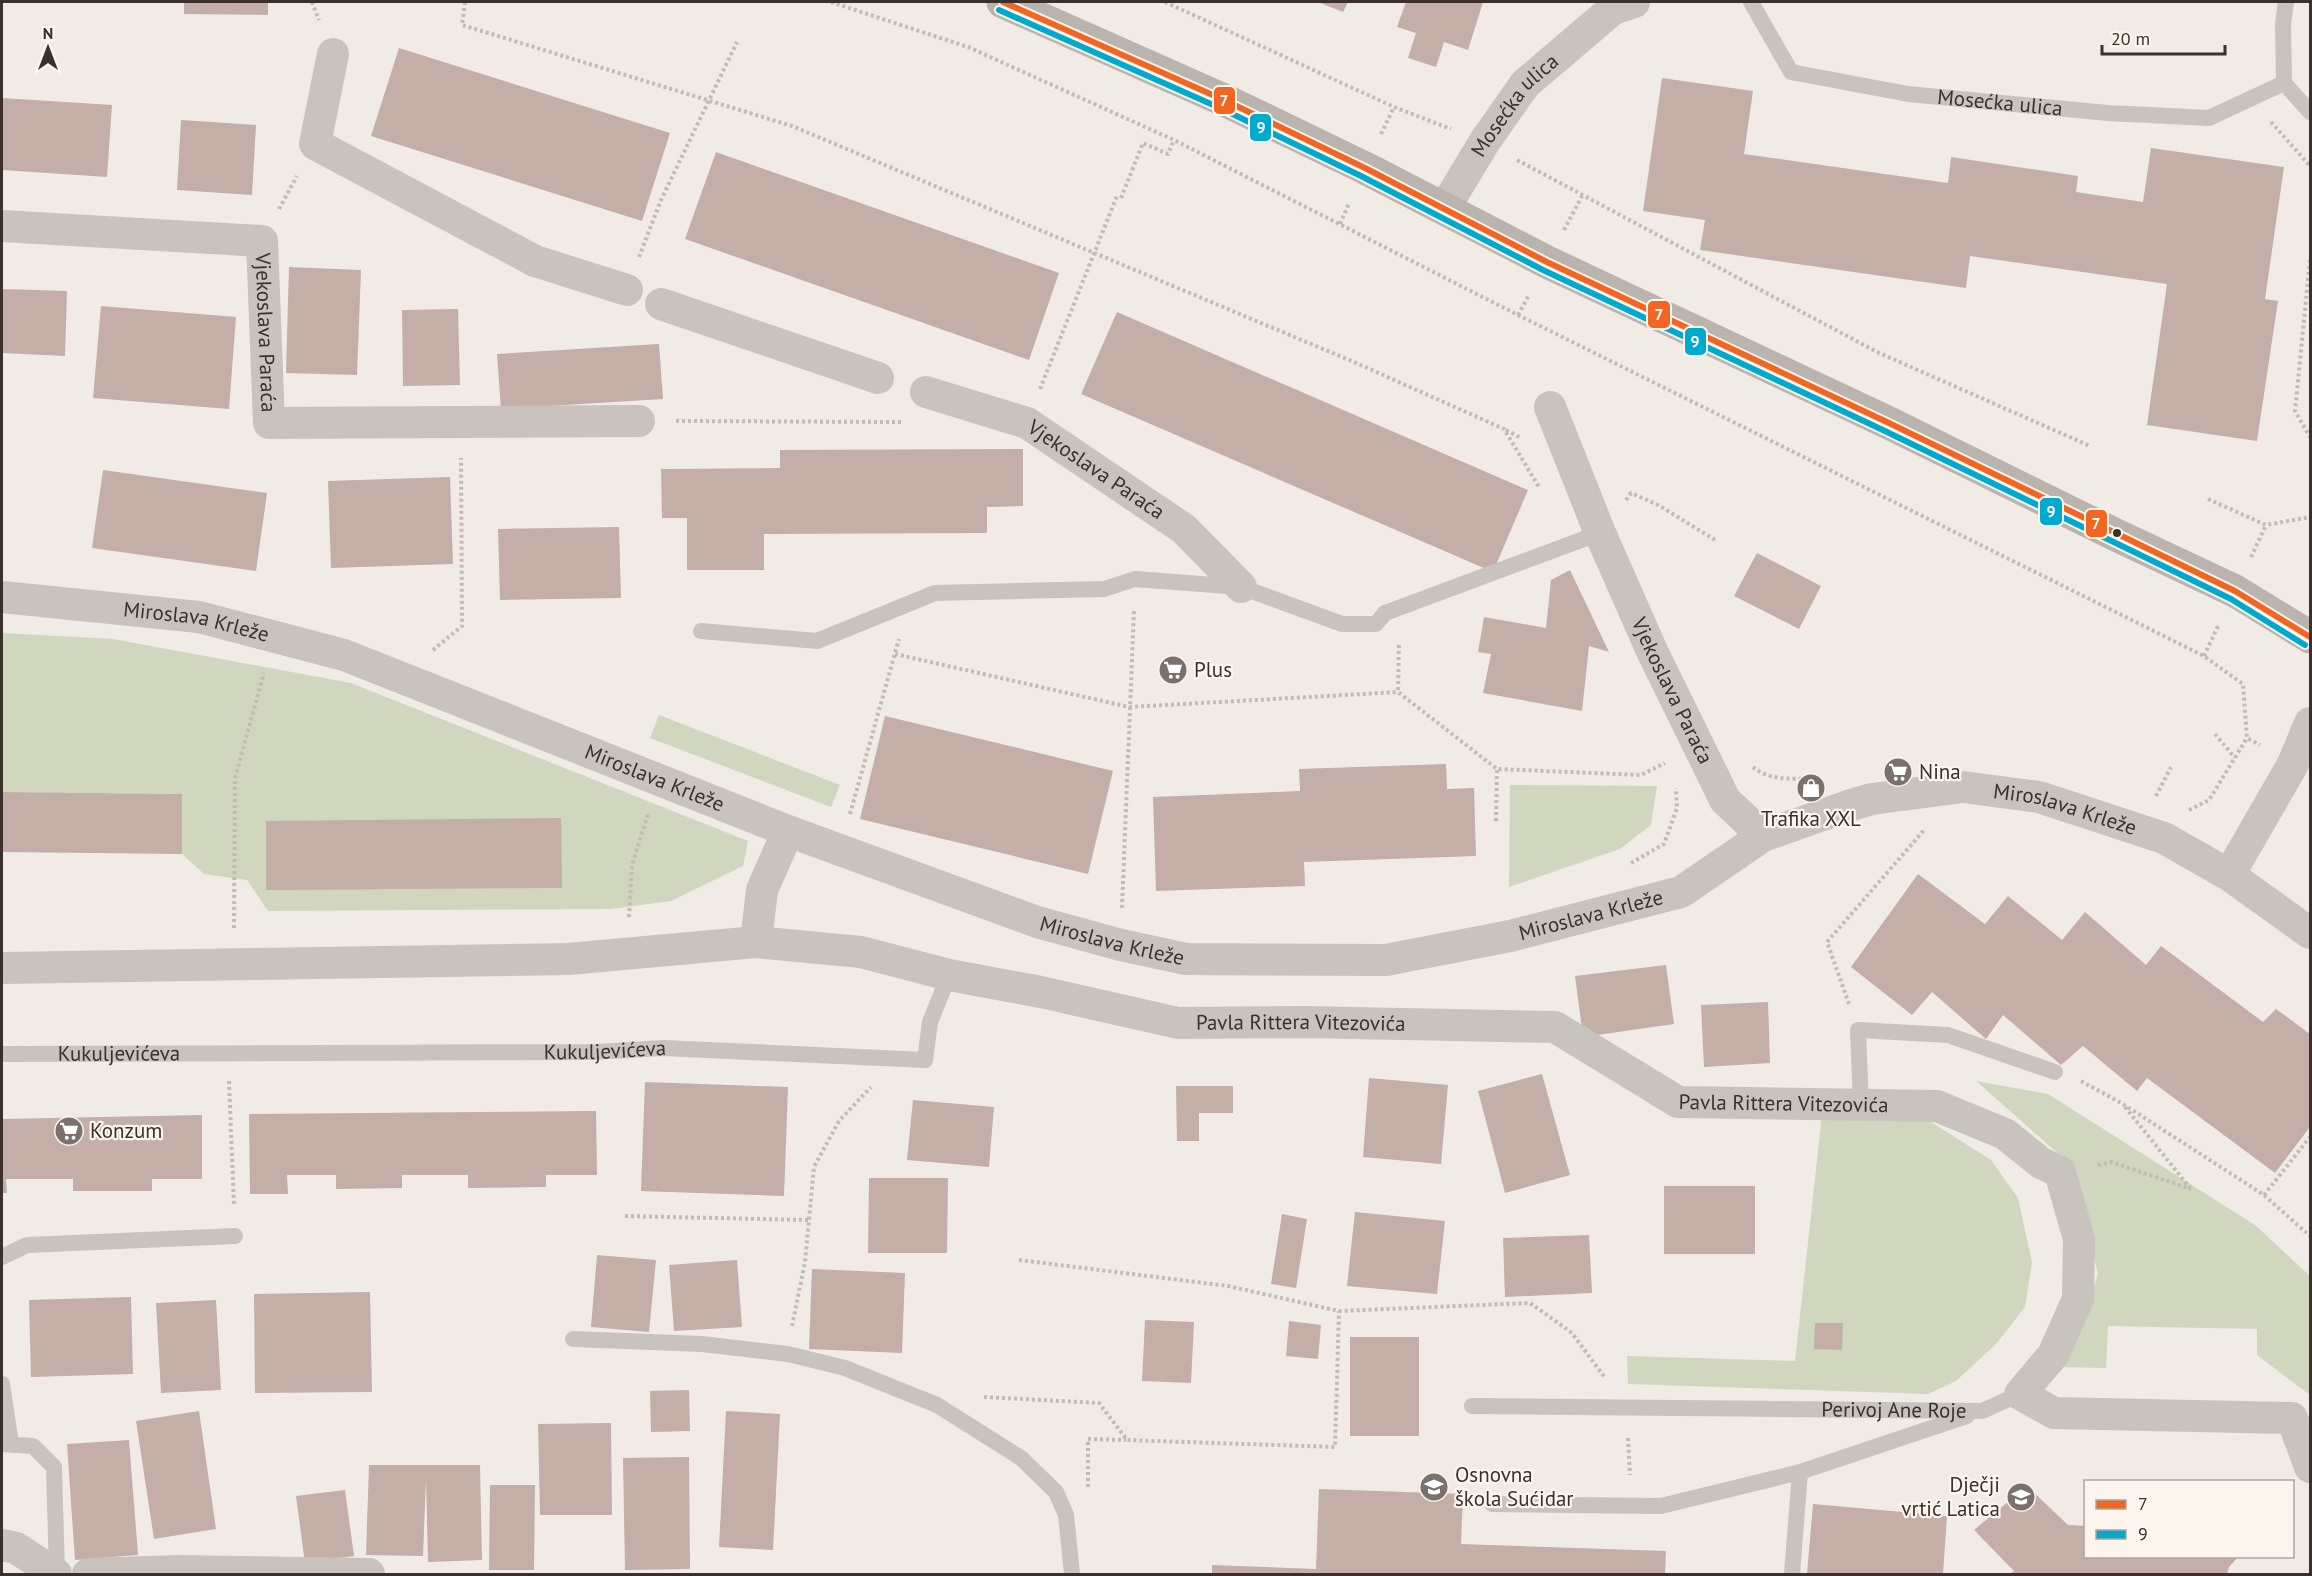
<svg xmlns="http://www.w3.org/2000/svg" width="2312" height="1576" font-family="'PT Sans',sans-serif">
<rect width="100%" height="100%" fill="#f0ebe5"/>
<path fill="#d1d6bf" d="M2,633L113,639L351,683L748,841L743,866L671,901L611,909L268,911L247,880L204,874L182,854V794L2,792Z
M659,715L840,785L831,807L650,738Z
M1510,785L1657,786L1651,825L1620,849L1509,887Z
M1976,1081L2048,1094L2255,1225L2310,1276V1395L2257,1355V1329L2108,1326L2106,1368L2062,1367L2078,1333L2098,1274L2079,1195L2063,1158Z
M1822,1115L1923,1117L1991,1160L2018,1198L2032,1262L2025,1307L1996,1344L1956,1381L1928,1394L1628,1384L1627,1356L1795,1361Z"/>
<path fill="#c3afa7" d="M184,2H268V15L184,14Z
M1318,2H1348L1343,12Z
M1406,2H1483L1468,50L1444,42L1436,67L1408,58L1416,33L1397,27Z
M399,48L670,133L642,221L371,136Z
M1662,78L1753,91L1744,154L1948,183L1951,157L2078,176L2076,192L2143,202L2151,148L2284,167L2265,299L2278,301L2257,441L2147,425L2167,284L1970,256L1966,288L1700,250L1705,220L1643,211Z
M2,98L112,105L107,177L2,170Z
M181,120L256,125L252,195L177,190Z
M716,152L1059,273L1029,360L685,239Z
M289,267L361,270L357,375L286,373Z
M2,289L67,291L65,356L2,353Z
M101,306L236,317L229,409L93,398Z
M458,309L460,385L403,386L402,310Z
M1117,312L1528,490L1493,572L1081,394Z
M659,344L663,399L501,409L497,354Z
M1023,449V506L987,507V533L764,534V570H687V518H662L661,469L780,468V450Z
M103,470L267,493L256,571L92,548Z
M450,477L453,564L331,568L328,481Z
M619,527L621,598L500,600L498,529Z
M1757,553L1821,586L1799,629L1734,596Z
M1570,570L1609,652L1589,646L1582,711L1483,693L1491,654L1478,652L1484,617L1546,628L1551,580Z
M885,716L1113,771L1088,874L860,819Z
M1446,764L1447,789L1474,788L1476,856L1304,862L1305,886L1156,891L1153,797L1300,791L1299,769Z
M2,792L182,794V854L2,852Z
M561,818L562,888L266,890V821Z
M1918,874L1985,924L2008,896L2062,940L2085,912L2146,965L2161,946L2263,1022L2276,1009L2310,1034V1127L2275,1173L2147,1078L2137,1091L2083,1046L2061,1065L2003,1015L1986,1039L1932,992L1912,1015L1851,967Z
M1666,965L1674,1024L1583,1037L1575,976Z
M1768,1002L1770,1063L1704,1067L1701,1005Z
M1542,1074L1570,1175L1505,1193L1478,1091Z
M1369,1078L1448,1085L1441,1164L1363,1157Z
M645,1082L788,1087L784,1196L641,1191Z
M1176,1086H1233V1113H1199V1141H1177Z
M913,1100L994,1107L989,1167L907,1160Z
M596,1111L597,1175H546V1187L468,1188V1175H402V1188L336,1189V1175H287L288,1194H250L249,1114Z
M202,1115V1179H152V1191H73V1179H6L7,1193H2V1119Z
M869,1178H948L947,1253H868Z
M1664,1186H1755V1254H1664Z
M1355,1212L1445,1221L1437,1294L1347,1286Z
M1282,1214L1307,1219L1296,1288L1271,1284Z
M1589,1235L1592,1293L1505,1297L1503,1238Z
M597,1255L656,1260L649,1332L591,1327Z
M737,1260L742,1327L674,1331L669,1265Z
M812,1269L905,1273L902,1353L809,1349Z
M370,1292L372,1392L255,1393L254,1294Z
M131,1297L133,1374L31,1377L29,1300Z
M216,1300L221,1390L161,1393L156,1303Z
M1145,1320L1194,1322L1191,1383L1142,1381Z
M1289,1321L1321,1325L1318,1359L1286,1356Z
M1815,1323H1843L1842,1350L1814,1349Z
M1350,1337H1419V1436H1350Z
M689,1390L690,1431L651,1432L650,1391Z
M199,1411L216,1529L154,1539L136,1421Z
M726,1411L780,1414L773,1550L719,1547Z
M611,1423L612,1515H540L538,1424Z
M129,1440L138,1555L75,1560L67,1444Z
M689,1457L690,1569L625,1570L623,1458Z
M369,1465H480L482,1560L428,1562L426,1478L423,1556L366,1555Z
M490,1485H535L534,1570H489Z
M2027,1486L2068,1525L2086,1526V1556H2239L2229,1567L2227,1574H2010L2014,1571L1974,1530Z
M1319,1489L1463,1494L1461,1544L1666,1551L1665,1574H1212V1565L1316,1569Z
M345,1490L354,1556L305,1563L296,1496Z
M1813,1504L1947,1516L1943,1574H1807Z"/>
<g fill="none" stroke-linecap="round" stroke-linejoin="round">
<path stroke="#c2bbb6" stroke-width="4" stroke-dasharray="3 3" stroke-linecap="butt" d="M312,2L319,20
M465,2L462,25L792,126L1354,362L1504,429L1539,487
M831,2L968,47L1174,140L1518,315L2204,656L2243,684L2247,738L2260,745
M1165,2L1394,107L1451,129
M2271,122L2310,166
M1381,134L1394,107
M1517,160L1877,352L2090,446
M1121,198L1143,143L1168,154L1174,140
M279,209L297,176
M1340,224L1349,203
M1564,230L1582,196
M639,257L661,200L737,42
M2310,260L2295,411L2310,437
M1518,315L1529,295
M1040,389L1117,196
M676,421L902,422
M1506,430L1521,438
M2208,499L2266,525L2310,517
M1626,500L1631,493L1658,505L1717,541
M2251,557L2266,525
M1399,645L1398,692L1497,769L1641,775L1665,763
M433,650L462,626L461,458
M895,654L1129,707L1398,692
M2204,656L2218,626
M2215,734L2235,758
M1753,767C1767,779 1790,780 1808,778
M2156,796L2171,767
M2189,810L2209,800L2247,738
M850,814L899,639
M1496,821L1497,769
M1631,863L1664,844L1677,808L1676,788
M1122,908L1134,610
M629,917L632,865L648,814
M234,928L235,778L264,673
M1849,1004L1827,942L1925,829
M229,1081L234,1206
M2081,1081L2123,1104L2264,1195L2310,1236
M2125,1107L2190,1188
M2098,1165L2111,1162L2191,1189
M2264,1195L2310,1137
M625,1216L809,1220
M1019,1260L1228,1286L1339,1311L1530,1303L1572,1333L1605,1378
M792,1326L805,1262L814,1167L839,1121L871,1087
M984,1397L1099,1403L1127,1440L1335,1447L1339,1311
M1628,1438L1630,1475
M1088,1487V1439L1126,1440"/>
<g stroke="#c9c3be" stroke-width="16">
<path id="s1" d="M1751,2L1791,72L1908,94L2108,113L2209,118L2284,83"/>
<path d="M2286,2L2283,24L2284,83L2310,112"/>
<path d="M701,631L817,641L935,593L1104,589L1135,579L1241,587L1342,624H1376L1385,613L1600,533"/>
<path id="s2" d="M2,1054L595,1052L663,1048L925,1060L930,1022L949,975"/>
<path d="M1861,1106L1858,1030L1948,1035L2055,1072"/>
<path d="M2,1257L27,1245L235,1236"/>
<path d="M573,1339L702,1344L788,1354L845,1368L937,1405L1021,1458L1056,1492L1066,1515L1072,1574"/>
<path d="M2,1384L11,1444"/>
<path id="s3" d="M1472,1406L1982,1411L2020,1394"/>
<path d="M2,1444L33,1446L54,1467L57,1574"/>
<path d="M1492,1504L1661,1506L1800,1472L1967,1416"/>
<path d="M1792,1574L1800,1472"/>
</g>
<g stroke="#c9c3be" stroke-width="32">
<path d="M333,54L315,144L535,261L627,290"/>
<path id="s4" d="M1444,209L1485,141L1525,84L1613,9L1634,2"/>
<path id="s5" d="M2,226L262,241L269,423L639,421"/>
<path d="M661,304L878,378"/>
<path id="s6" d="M926,392L1027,423L1184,529L1241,587"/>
<path id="s7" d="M1550,407L1600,533L1652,651L1706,761L1725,800L1763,836"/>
<path id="s8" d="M2,597L199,617L344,655L788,831L1037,922L1121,945L1186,959L1386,960L1510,936L1681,892L1763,836L1851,805L1872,799L1963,787L2039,797L2164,838L2229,875L2310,933"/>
<path d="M2229,875L2293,764L2310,723"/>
<path d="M756,942L762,890L788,831"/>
<path id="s9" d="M2,968L568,959L756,942L861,952L949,975L1041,992L1178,1023L1304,1022L1555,1027L1678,1102L1937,1106L2005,1134L2041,1163L2060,1172L2079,1239L2078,1299L2053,1355L2020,1394L2054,1413L2292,1418L2310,1467"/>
<path d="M2,1545L16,1548L56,1574"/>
<path d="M88,1574L178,1571L369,1574"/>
</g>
<path stroke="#bab3ae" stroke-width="33" d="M1003,2L1224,100L1365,168L1547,262L1889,423L2116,535L2235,591L2310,637"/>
<g stroke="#fbf5ee" stroke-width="10">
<path id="bus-1" d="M1003,2L1224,100L1365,168L1547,262L1889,423L2235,591L2310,637"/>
</g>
<g stroke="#fbf5ee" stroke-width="10">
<path id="bus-2" d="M999,10L1220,108L1361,176L1543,270L1885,431L2231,599L2305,645"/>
</g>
<use href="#bus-1" stroke="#f26522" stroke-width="6"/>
<use href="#bus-2" stroke="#00a9ce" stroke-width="6"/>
</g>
<defs>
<g id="supermarket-disc" transform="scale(1.5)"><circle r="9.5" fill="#7a716c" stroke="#fbf5ee"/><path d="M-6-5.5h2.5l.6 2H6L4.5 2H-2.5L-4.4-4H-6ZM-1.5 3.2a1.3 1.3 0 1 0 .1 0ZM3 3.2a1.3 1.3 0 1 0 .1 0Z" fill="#fff"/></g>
<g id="shop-disc" transform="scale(1.5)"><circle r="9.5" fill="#7a716c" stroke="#fbf5ee"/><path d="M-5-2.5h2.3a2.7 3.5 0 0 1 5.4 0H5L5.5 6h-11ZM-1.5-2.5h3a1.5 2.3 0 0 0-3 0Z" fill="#fff"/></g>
<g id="school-disc" transform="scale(1.5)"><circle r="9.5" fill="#7a716c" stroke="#fbf5ee"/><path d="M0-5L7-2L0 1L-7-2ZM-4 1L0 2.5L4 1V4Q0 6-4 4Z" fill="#fff"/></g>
</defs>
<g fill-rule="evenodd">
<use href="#supermarket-disc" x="1173" y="670"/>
<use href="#supermarket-disc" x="1898" y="772"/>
<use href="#shop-disc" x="1811" y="788"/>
<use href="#supermarket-disc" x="69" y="1131"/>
<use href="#school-disc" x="1434" y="1487"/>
<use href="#school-disc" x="2021" y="1497"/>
</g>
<circle fill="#3b302b" stroke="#fbf5ee" stroke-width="2" cx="2117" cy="533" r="5"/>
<g text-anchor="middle" stroke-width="4.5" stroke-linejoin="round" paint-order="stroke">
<g font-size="21" fill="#3b302b" stroke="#fbf5ee">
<text dy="7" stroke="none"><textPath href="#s1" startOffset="292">Mosećka ulica</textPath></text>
<text dy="7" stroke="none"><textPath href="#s4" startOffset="126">Mosećka ulica</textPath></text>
<text dy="7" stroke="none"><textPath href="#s5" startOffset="352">Vjekoslava Paraća</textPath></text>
<text dy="7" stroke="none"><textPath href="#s6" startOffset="189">Vjekoslava Paraća</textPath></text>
<text dy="7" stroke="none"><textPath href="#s8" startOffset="196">Miroslava Krleže</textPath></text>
<text dy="7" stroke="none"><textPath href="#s7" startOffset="309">Vjekoslava Paraća</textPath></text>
<text dy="7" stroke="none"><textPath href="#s8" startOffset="682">Miroslava Krleže</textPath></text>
<text dy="7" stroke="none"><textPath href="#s8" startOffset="2158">Miroslava Krleže</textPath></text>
<text dy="7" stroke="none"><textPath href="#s8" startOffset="1654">Miroslava Krleže</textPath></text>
<text dy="7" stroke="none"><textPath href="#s8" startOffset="1168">Miroslava Krleže</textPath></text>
<text dy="7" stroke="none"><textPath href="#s9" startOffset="1308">Pavla Rittera Vitezovića</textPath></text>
<text dy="7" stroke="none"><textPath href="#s2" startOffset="603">Kukuljevićeva</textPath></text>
<text dy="7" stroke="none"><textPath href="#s2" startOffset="117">Kukuljevićeva</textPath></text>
<text dy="7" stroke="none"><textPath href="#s9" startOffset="1812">Pavla Rittera Vitezovića</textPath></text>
<text dy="7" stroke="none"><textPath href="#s3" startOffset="422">Perivoj Ane Roje</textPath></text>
</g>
<g font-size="21" fill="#3b302b" stroke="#fbf5ee" text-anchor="start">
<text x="1194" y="677">Plus</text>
<text x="1919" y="779">Nina</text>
<text x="1811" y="826" text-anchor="middle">Trafika XXL</text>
<text x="90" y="1138">Konzum</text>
<text x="1455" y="1482">Osnovna<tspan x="1455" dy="24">škola Sućidar</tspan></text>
<text x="2000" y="1492" text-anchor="end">Dječji<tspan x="2000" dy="24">vrtić Latica</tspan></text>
</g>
</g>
<g stroke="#fbf5ee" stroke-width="2">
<rect x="1213" y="86" width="23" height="29" rx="6" fill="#f26522"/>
<rect x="1249" y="113" width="23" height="29" rx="6" fill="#00a9ce"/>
<rect x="1647" y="300" width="24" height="29" rx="6" fill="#f26522"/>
<rect x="1684" y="327" width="23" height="29" rx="6" fill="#00a9ce"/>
<rect x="2039" y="497" width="24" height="29" rx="6" fill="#00a9ce"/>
<rect x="2085" y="509" width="23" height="29" rx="6" fill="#f26522"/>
</g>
<g font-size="16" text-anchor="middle" font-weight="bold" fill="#fff">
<text x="1224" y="106">7</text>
<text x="1261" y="133">9</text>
<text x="1659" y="320">7</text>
<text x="1695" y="347">9</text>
<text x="2051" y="517">9</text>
<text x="2096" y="529">7</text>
</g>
<rect width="2312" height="1576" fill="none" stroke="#3b302b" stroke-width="6"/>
<rect x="2084" y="1480" width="210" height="78" fill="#fbf5ee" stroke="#aea6a0" stroke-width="1.5"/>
<rect x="2096" y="1500" width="30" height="9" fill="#f26522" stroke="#aea6a0" stroke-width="1.5"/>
<text x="2138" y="1510" font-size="18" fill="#3b302b">7</text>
<rect x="2096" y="1530" width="30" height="9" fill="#00a9ce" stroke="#aea6a0" stroke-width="1.5"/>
<text x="2138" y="1540" font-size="18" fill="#3b302b">9</text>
<g transform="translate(48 48)" stroke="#fbf5ee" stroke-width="4.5" paint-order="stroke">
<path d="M0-4.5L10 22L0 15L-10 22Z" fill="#3b302b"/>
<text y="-9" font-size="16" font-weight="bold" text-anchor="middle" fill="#3b302b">N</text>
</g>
<path d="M2102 45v9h123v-9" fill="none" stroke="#3b302b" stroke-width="3"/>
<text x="2111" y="45" font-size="18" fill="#3b302b" stroke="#fbf5ee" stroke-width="4.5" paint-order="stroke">20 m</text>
</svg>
